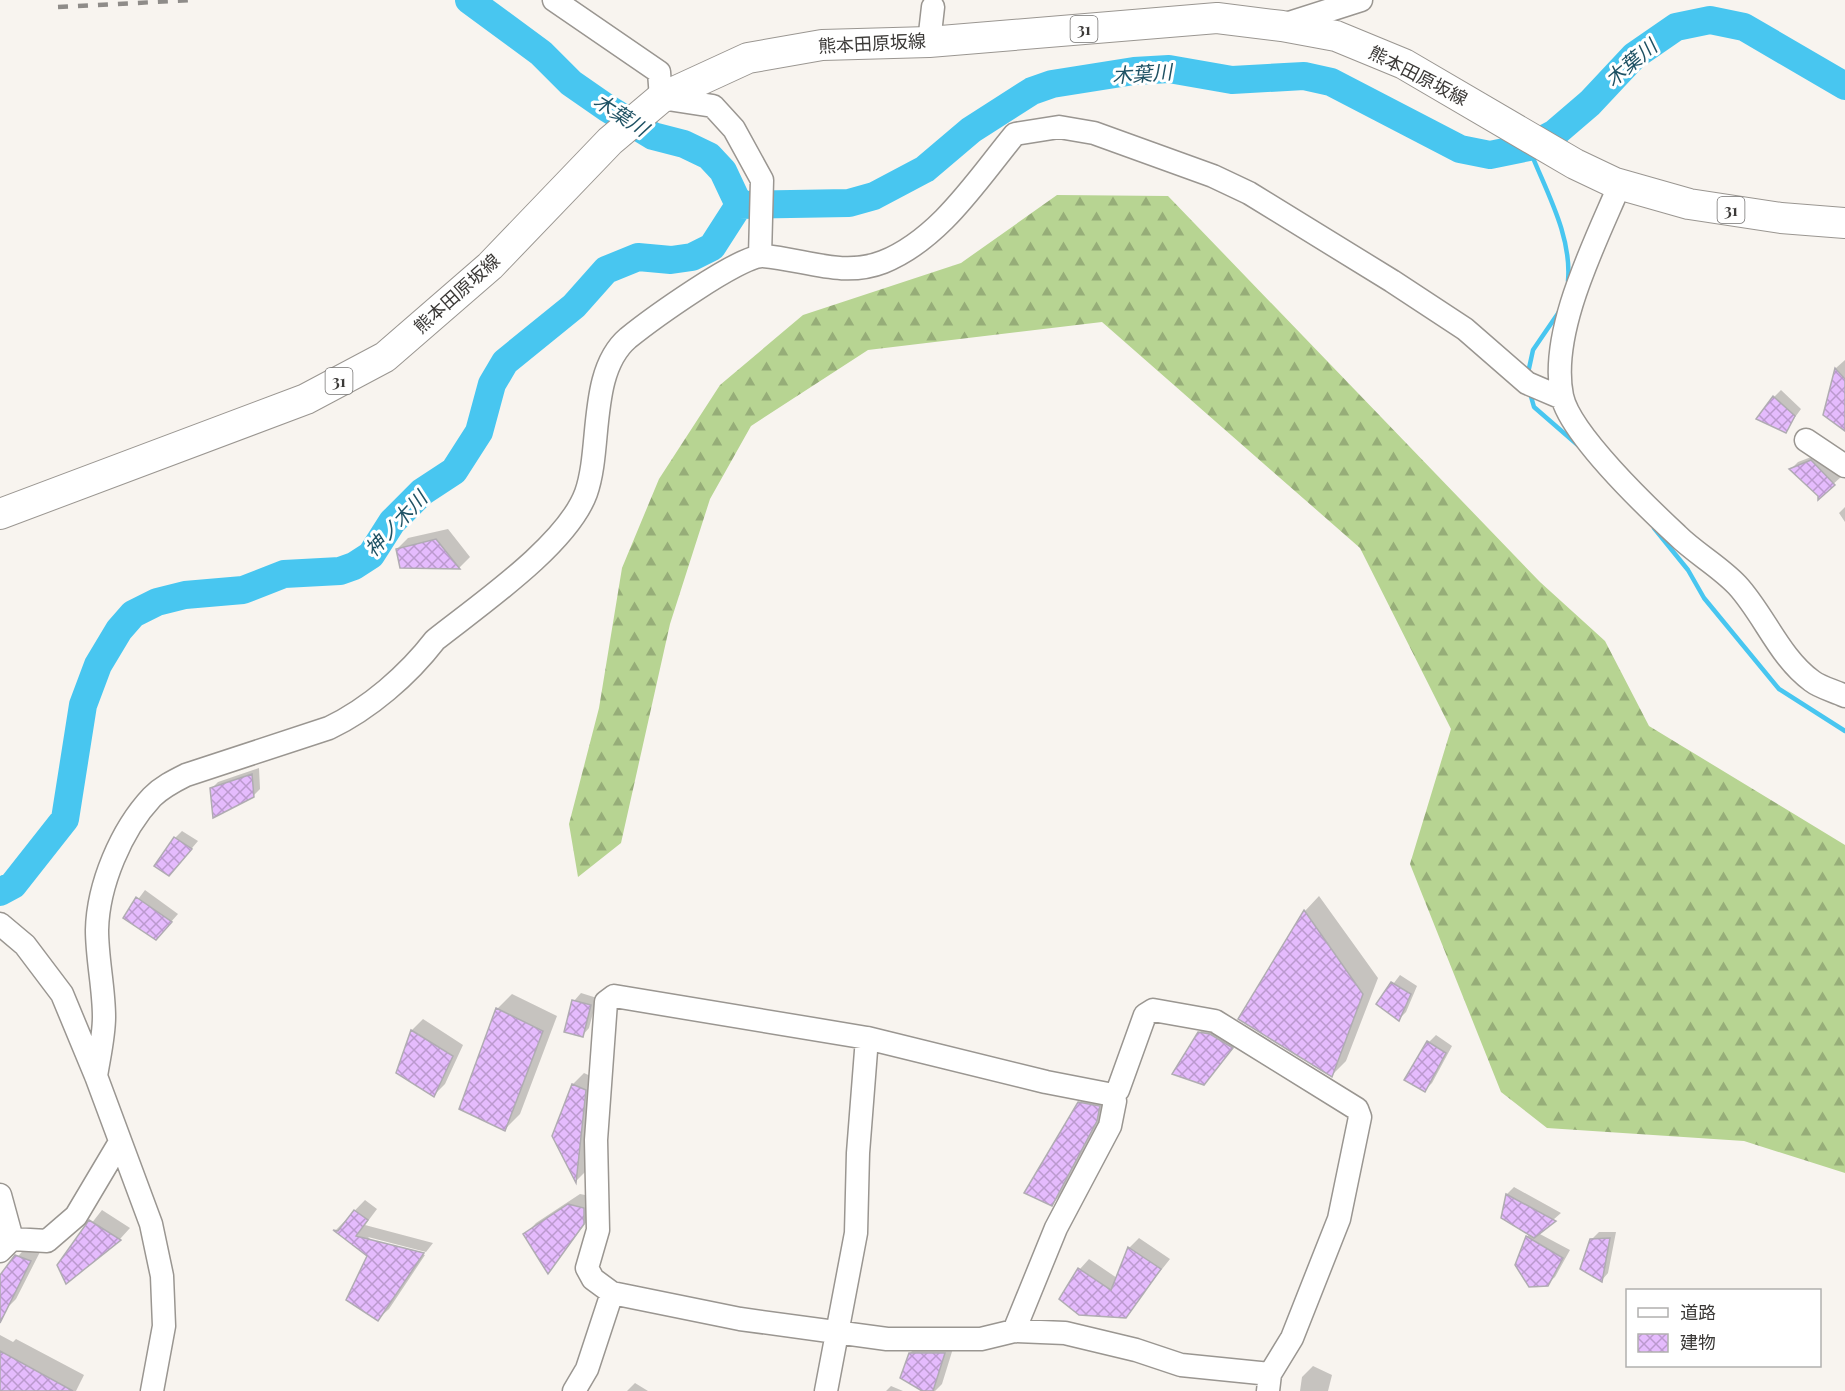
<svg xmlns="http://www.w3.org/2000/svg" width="1845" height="1391" font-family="'Playfair Display','Noto Sans JP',serif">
<defs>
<pattern id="forest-firs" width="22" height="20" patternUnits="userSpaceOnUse" patternTransform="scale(1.5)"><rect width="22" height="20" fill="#b7d492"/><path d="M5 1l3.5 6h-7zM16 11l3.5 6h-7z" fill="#96ad78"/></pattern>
<pattern id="building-cross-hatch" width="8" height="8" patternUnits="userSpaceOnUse" patternTransform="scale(1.5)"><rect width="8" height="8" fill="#e5bbfd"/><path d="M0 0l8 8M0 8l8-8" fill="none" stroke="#bb99ce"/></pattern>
</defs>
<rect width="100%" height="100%" fill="#f8f4ef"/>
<path fill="url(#forest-firs)" d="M1057,195L1168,196L1540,582L1605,641L1649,726L1845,845V1173L1744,1141L1547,1128L1501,1092L1410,864L1451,729L1360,548L1102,322L868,350L751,426L710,499L670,624L621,843L578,877L569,824L599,708L622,568L659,479L720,385L803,315L961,263Z"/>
<path fill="#0003" d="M1845,360V428L1824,415L1836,368Z
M1781,390L1801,409L1785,431L1774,397Z
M1819,454L1841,477L1820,496L1791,469L1798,462Z
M1845,507V522L1839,513Z
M448,529L470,557L459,568L402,566L397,549L408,538Z
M259,768L260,789L253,796L211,789L218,782Z
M182,831L198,841L176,867L175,838Z
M145,890L178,914L163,931L125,917Z
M1319,896L1378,978L1346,1061L1331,1076L1240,1019L1305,911Z
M1400,975L1417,986L1406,1012L1399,1019L1378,1004Z
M581,993L597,998L589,1028L582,1036L574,1001Z
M512,994L557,1016L520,1114L505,1129L497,1009Z
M423,1019L463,1045L445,1084L434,1095L398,1072L412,1030Z
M1211,1021L1243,1036L1204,1084L1199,1033Z
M1436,1035L1452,1046L1432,1083L1425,1090L1429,1042Z
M584,1073L597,1079L587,1170L577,1180L554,1136L573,1084Z
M1094,1088L1114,1091L1067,1189L1052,1204L1079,1103Z
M1514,1187L1561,1213L1538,1233L1570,1250L1555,1277L1547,1284L1527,1237L1530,1233L1503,1217L1507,1194Z
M580,1194L595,1197V1211L548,1272L525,1235L536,1223Z
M365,1200L377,1209L365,1225L433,1243L426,1252L368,1237L373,1242L425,1255L389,1309L378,1319L369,1255L336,1230Z
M102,1210L130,1228L120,1239L59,1265Z
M1599,1232H1616L1608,1273L1602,1280L1591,1240Z
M1139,1238L1170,1259L1125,1316L1061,1299L1080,1269L1089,1259L1117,1278L1129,1248Z
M28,1245L41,1250L16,1299L5,1310L0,1306V1277Z
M0,1335L13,1342L16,1339L84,1375L76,1391H0Z
M922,1342H955L942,1384L935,1391H925L910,1353Z
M1313,1366L1332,1375L1328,1391H1300L1302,1377Z
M635,1383L648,1391H627Z
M891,1386L903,1391H886Z"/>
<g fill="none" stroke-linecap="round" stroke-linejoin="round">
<path stroke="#48c6f0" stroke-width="4.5" d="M1531,153C1547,193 1572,237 1568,281
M1528,373L1533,350L1559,312
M1530,393L1534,407L1580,447
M1654,528L1688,570L1704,598L1779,689L1845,731"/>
<path stroke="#48c6f0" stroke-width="28" d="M469,0L541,53L571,83L607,108L653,136L684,144L709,156L723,171L739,205L849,203L874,196L925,169L971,130L1032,91L1052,84L1134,71L1169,69L1232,80L1304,76L1331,82L1460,149L1490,155L1529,147L1555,133L1590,103L1634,56L1676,27L1710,20L1744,27L1845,86
M0,892L13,885L65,819L83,705L98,665L119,630L133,614L157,602L185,595L243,590L284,574L340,571L354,566L371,555L392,522L422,492L454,471L479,432L492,384L505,362L574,306L606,270L638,257L671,260L692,257L712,247L739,205"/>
</g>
<path fill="url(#building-cross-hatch)" stroke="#b0acb2" stroke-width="1.5" d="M1835,368L1845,379V431L1823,415Z
M1773,396L1795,416L1786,433L1756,419Z
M1811,460L1835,485L1818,500V496L1789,469Z
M436,539L460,569L400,568L396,549Z
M252,774L254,797L213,818L210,788Z
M174,837L192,849L169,876L154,866Z
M136,897L172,922L156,940L123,918Z
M1304,910L1363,994L1332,1077L1238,1019Z
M1391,982L1411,994L1399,1021L1376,1004Z
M572,1000L591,1005L583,1037L564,1032Z
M496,1008L543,1031L505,1131L459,1109Z
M411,1030L453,1056L434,1097L396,1073Z
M1198,1032L1210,1034L1233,1048L1204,1085L1172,1074Z
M1427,1041L1446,1053L1425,1092L1404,1080Z
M572,1084L586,1090L576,1183L552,1136Z
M1078,1102L1100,1106L1097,1121L1052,1206L1024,1193Z
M1506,1194L1556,1221L1534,1238L1501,1218Z
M568,1204L584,1208V1224L548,1274L523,1234Z
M354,1210L368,1220L356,1236L424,1253L378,1321L346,1300L367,1256L333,1230L338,1231Z
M89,1220L121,1240L66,1284L57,1265Z
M1526,1236L1563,1258L1548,1286L1529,1287L1515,1265Z
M1610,1238L1602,1282L1580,1269L1590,1239Z
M1128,1247L1161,1269L1126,1318L1079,1315L1059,1299L1078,1268L1111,1290Z
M15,1255L31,1261L0,1323V1275Z
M0,1351L73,1391H0Z
M909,1353H945L933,1391H922L900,1378Z"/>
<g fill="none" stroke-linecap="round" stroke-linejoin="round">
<g stroke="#9a9691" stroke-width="25">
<path id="minor" d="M554,0L659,72L661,98L713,106L734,129L762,180L760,256
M1283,25L1361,0
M929,42L933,7
M1620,184C1595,243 1549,332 1562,396C1570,434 1648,508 1677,535C1695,553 1719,566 1737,585C1764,614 1779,657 1812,681C1821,688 1835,691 1845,696
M1806,440L1845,466
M0,924L25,945L62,994L96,1076L151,1224L162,1276L164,1326L152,1391
M96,1076C99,1057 104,1036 104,1017C104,988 97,959 97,930C98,885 121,830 152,797C162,787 174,781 186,775L329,728C369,709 408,675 435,640C479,605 567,545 586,493C602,448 588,372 628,338C649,321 740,255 763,256C804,259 842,278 883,262C940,239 977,180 1015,134L1059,127L1094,133L1213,176L1249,193L1392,281L1465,329L1527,383L1562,398
M1113,1095L1046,1082L867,1038L614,996L606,1002L596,1140L598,1230L587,1268L593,1279L612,1293L740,1319L887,1339H981L1014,1331L1065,1333L1136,1350L1181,1365L1270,1374
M1113,1095L1118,1090L1145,1015L1153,1010L1215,1021L1357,1109L1360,1117L1339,1219L1292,1338L1270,1374L1268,1391
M0,1195L12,1239
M0,1251L12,1239L47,1241L76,1216L120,1142
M1014,1331L1056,1228L1110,1126L1115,1101L1113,1095
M574,1391L587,1369L612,1293
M826,1391L856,1233L858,1153L867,1038"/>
</g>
<g stroke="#9a9691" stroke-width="32">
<path id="major" d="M0,514L306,399L385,357L490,266L610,141L661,98L748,58L822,45L929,42L1217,18L1282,26L1336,36L1404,64L1575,164L1615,183L1689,204L1781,218L1845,223"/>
</g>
<use href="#minor" stroke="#fff" stroke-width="22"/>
<use href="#major" stroke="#fff" stroke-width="30"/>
<path stroke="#8f8c89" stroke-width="4.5" stroke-dasharray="10 10" stroke-linecap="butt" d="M58,7L194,0"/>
</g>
<g text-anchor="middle" stroke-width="6" stroke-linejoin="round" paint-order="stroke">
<g fill="#fff" stroke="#767473" stroke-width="1.5">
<rect x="1070.5" y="16" width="27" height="26" rx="4.5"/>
<rect x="1717.5" y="197" width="27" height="26" rx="4.5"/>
<rect x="325.5" y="368" width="27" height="26" rx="4.5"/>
</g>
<g font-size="16" font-weight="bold" fill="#3b3937">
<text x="1084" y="35">31</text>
<text x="1731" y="216">31</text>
<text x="339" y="387">31</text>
</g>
<g font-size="18" fill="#3b3937" stroke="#fff">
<text transform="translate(872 44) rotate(-3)" y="6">熊本田原坂線</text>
<text transform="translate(1418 76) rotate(27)" y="6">熊本田原坂線</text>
<text transform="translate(457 294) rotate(-42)" y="6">熊本田原坂線</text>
</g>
<g font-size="20" font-style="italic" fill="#1f5264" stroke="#fff">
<text transform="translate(1631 63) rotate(-40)" y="7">木葉川</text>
<text transform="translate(1142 74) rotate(-4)" y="7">木葉川</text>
<text transform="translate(621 115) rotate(33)" y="7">木葉川</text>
<text transform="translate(396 524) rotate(-47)" y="7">神ノ木川</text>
</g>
</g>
<rect x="1626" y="1289" width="195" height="78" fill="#ffffff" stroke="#b1b0af" stroke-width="1.5"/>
<rect x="1638" y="1308" width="30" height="9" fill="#ffffff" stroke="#b1b0af" stroke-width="1.5"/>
<text x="1680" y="1319" font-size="18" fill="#3b3937">道路</text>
<rect x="1638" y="1334" width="30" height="18" fill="url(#building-cross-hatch)" stroke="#b1b0af" stroke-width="1.5"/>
<text x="1680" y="1349" font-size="18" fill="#3b3937">建物</text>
</svg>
